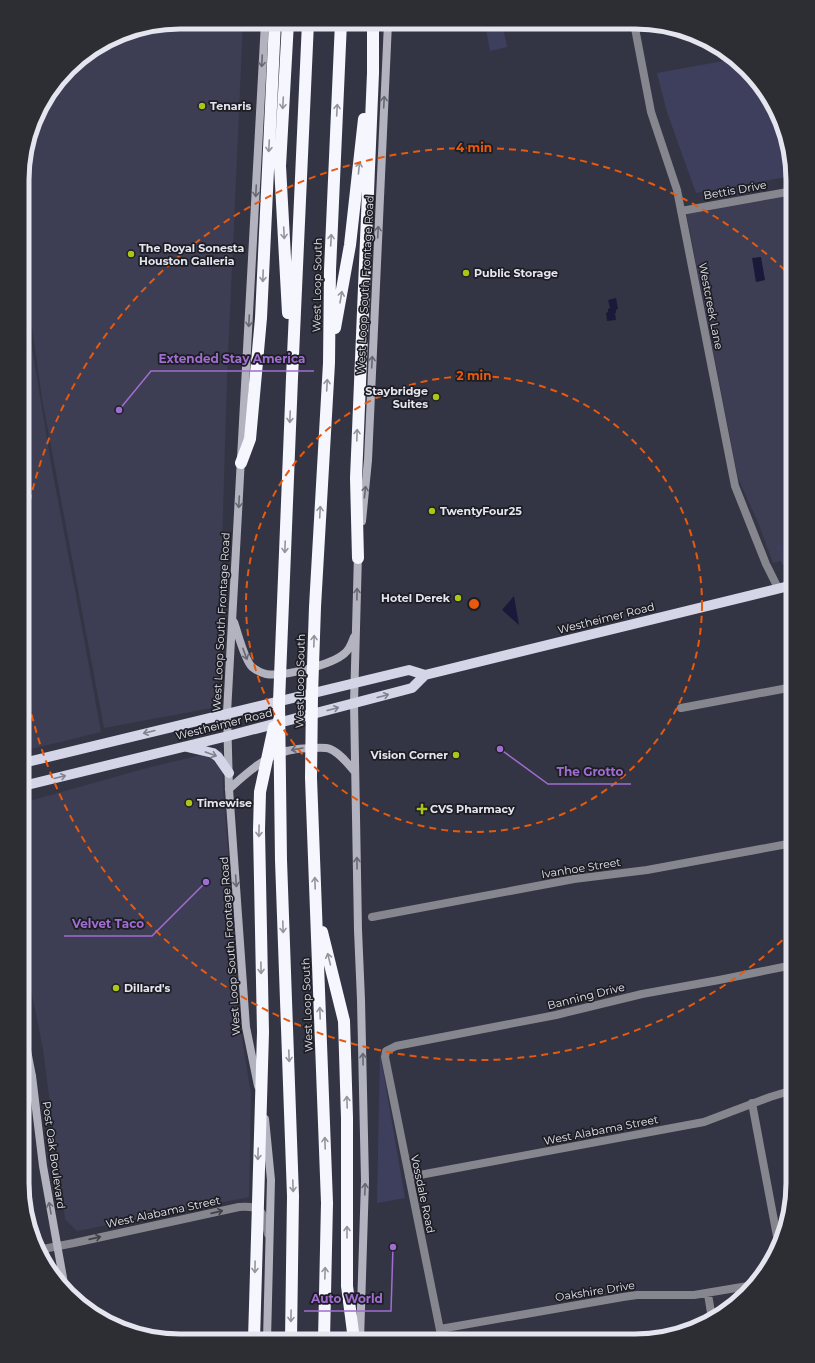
<svg xmlns="http://www.w3.org/2000/svg" width="815" height="1363" font-family="Montserrat,sans-serif">
<rect width="100%" height="100%" fill="#343544"/>
<path fill="#3d3e53" d="M215,22H243L227,378L217,707L104,728L42,398L23,263V160L38,110L76,61L117,36Z
M793,193V558L773,563L759,525L738,478L686,212Z
M23,292L51,464L77,601L101,732L23,751Z
M222,750L223,788L232,900L239,1021L251,1094L249,1197L77,1231L65,1219L43,1049L22,945V803L147,768Z"/>
<path fill="#3e3f5d" d="M485,23H502L507,47L490,51Z
M735,59L760,84L781,120L792,176L696,193L667,112L657,73Z
M783,544L793,551V566L787,568L782,564L776,545Z
M380,1053L405,1198L377,1203Z"/>
<path fill="#1a193a" d="M761,257L765,280L756,282L752,258Z
M616,298L618,309L616,310V313H615L616,320L607,321L606,313L608,312V309L610,308L608,300Z
M514,596L519,625L502,610Z"/>
<g fill="none" stroke-linecap="round" stroke-linejoin="round">
<path stroke="#85868e" stroke-width="8" d="M634,23L651,112L677,190L735,486L766,564L778,588
M681,211L793,191
M681,708L793,687
M372,917L574,879L647,870L793,843
M752,1103L779,1247
M409,1177L704,1122L770,1097L793,1090
M708,1294L712,1319
M440,1329L623,1297L637,1295H694L754,1285
M442,1340L385,1057L386,1051L396,1046L556,1015L642,994L719,980L793,965"/>
<path stroke="#85868e" stroke-width="8" d="M38,1250L74,1243L239,1207C264,1205 263,1213 268,1234"/>
<path stroke="#b2b3bf" stroke-width="8" d="M362,521L368,460L388,23
M358,554L354,703L358,930L361,1000L365,1181L360,1340
M234,622C238,633 244,659 252,667C256,670 261,673 266,674C283,677 332,665 345,653C350,649 352,642 354,637
M229,789C256,765 273,748 312,748C317,748 325,747 330,749C340,753 348,764 355,772
M22,1025L32,1076L43,1166L65,1289
M22,1074L32,1076
M258,1086L246,1027L229,789L227,713L265,22
M265,1119L271,1180L267,1340"/>
<path stroke="#d4d5e6" stroke-width="10" d="M187,747L213,753L218,757L229,773
M23,763L409,670L425,675L793,585
M23,786L228,736L412,688L425,675"/>
<path stroke="#f5f6fe" stroke-width="12" d="M288,313L280,166L288,22
M335,328L350,245L364,119
M241,463L250,439L261,318L275,22
M358,558L356,478L373,73V23
M322,932L344,1021L347,1118V1286L354,1340
M254,1340L263,1032L259,830L260,792L274,727
M291,1340L293,1196L281,860L279,702L292,378L308,22
M324,1340L327,1203L311,778L312,695L315,607L329,363L330,270L341,22"/>
</g>
<defs><path id="oneway-shaft" d="M-6 0H5M1.5-3L5.5 0L1.5 3" fill="none" stroke-width="1.6" stroke-linecap="round" stroke-linejoin="round"/></defs>
<g stroke="#686872">
<use href="#oneway-shaft" transform="translate(262 61) rotate(93)"/>
<use href="#oneway-shaft" transform="translate(384 102) rotate(-87)"/>
<use href="#oneway-shaft" transform="translate(256 191) rotate(93)"/>
<use href="#oneway-shaft" transform="translate(378 232) rotate(-87)"/>
<use href="#oneway-shaft" transform="translate(249 321) rotate(93)"/>
<use href="#oneway-shaft" transform="translate(372 362) rotate(-87)"/>
<use href="#oneway-shaft" transform="translate(365 492) rotate(-84)"/>
<use href="#oneway-shaft" transform="translate(239 502) rotate(93)"/>
<use href="#oneway-shaft" transform="translate(357 594) rotate(-89)"/>
<use href="#oneway-shaft" transform="translate(245 654) rotate(70)"/>
<use href="#oneway-shaft" transform="translate(297 749) rotate(170)"/>
<use href="#oneway-shaft" transform="translate(357 863) rotate(-91)"/>
<use href="#oneway-shaft" transform="translate(236 881) rotate(86)"/>
<use href="#oneway-shaft" transform="translate(363 1059) rotate(-91)"/>
<use href="#oneway-shaft" transform="translate(365 1189) rotate(-88)"/>
<use href="#oneway-shaft" transform="translate(50 1208) rotate(-100)"/>
</g>
<g stroke="#94949c">
<use href="#oneway-shaft" transform="translate(283 103) rotate(93)"/>
<use href="#oneway-shaft" transform="translate(337 110) rotate(-87)"/>
<use href="#oneway-shaft" transform="translate(269 146) rotate(93)"/>
<use href="#oneway-shaft" transform="translate(359 168) rotate(-84)"/>
<use href="#oneway-shaft" transform="translate(284 233) rotate(87)"/>
<use href="#oneway-shaft" transform="translate(331 240) rotate(-87)"/>
<use href="#oneway-shaft" transform="translate(263 276) rotate(92)"/>
<use href="#oneway-shaft" transform="translate(341 297) rotate(-80)"/>
<use href="#oneway-shaft" transform="translate(327 385) rotate(-87)"/>
<use href="#oneway-shaft" transform="translate(290 417) rotate(92)"/>
<use href="#oneway-shaft" transform="translate(357 435) rotate(-88)"/>
<use href="#oneway-shaft" transform="translate(320 512) rotate(-87)"/>
<use href="#oneway-shaft" transform="translate(285 547) rotate(92)"/>
<use href="#oneway-shaft" transform="translate(314 641) rotate(-88)"/>
<use href="#oneway-shaft" transform="translate(259 831) rotate(91)"/>
<use href="#oneway-shaft" transform="translate(315 883) rotate(-92)"/>
<use href="#oneway-shaft" transform="translate(283 927) rotate(88)"/>
<use href="#oneway-shaft" transform="translate(329 959) rotate(-104)"/>
<use href="#oneway-shaft" transform="translate(261 968) rotate(89)"/>
<use href="#oneway-shaft" transform="translate(320 1013) rotate(-92)"/>
<use href="#oneway-shaft" transform="translate(289 1056) rotate(88)"/>
<use href="#oneway-shaft" transform="translate(347 1102) rotate(-92)"/>
<use href="#oneway-shaft" transform="translate(325 1143) rotate(-92)"/>
<use href="#oneway-shaft" transform="translate(258 1154) rotate(92)"/>
<use href="#oneway-shaft" transform="translate(293 1186) rotate(88)"/>
<use href="#oneway-shaft" transform="translate(347 1232) rotate(-90)"/>
<use href="#oneway-shaft" transform="translate(255 1267) rotate(91)"/>
<use href="#oneway-shaft" transform="translate(325 1273) rotate(-88)"/>
<use href="#oneway-shaft" transform="translate(291 1316) rotate(91)"/>
</g>
<g stroke="#82828f">
<use href="#oneway-shaft" transform="translate(383 696) rotate(-15)"/>
<use href="#oneway-shaft" transform="translate(333 709) rotate(-15)"/>
<use href="#oneway-shaft" transform="translate(149 732) rotate(166)"/>
<use href="#oneway-shaft" transform="translate(211 754) rotate(20)"/>
<use href="#oneway-shaft" transform="translate(60 777) rotate(-14)"/>
</g>
<g stroke="#414249">
<use href="#oneway-shaft" transform="translate(217 1212) rotate(-13)"/>
<use href="#oneway-shaft" transform="translate(95 1238) rotate(-13)"/>
</g>
<g fill="none" stroke="#e8590c" stroke-width="2" stroke-dasharray="7 5">
<circle cx="474" cy="604" r="228"/>
<path d="M791 932A456 456 0 0 1 23 671M23 537A456 456 0 0 1 791 276"/>
</g>
<g fill="#abc615" stroke="#1d1d24" stroke-width="1.5">
<circle cx="202" cy="106" r="4"/>
<circle cx="131" cy="254" r="4"/>
<circle cx="466" cy="273" r="4"/>
<circle cx="436" cy="397" r="4"/>
<circle cx="432" cy="511" r="4"/>
<circle cx="458" cy="598" r="4"/>
<circle cx="456" cy="755" r="4"/>
<circle cx="189" cy="803" r="4"/>
<path d="M420 803h4v4h4v4h-4v4h-4v-4h-4v-4h4z"/>
<circle cx="116" cy="988" r="4"/>
</g>
<g text-anchor="middle" stroke-width="3.5" stroke-linejoin="round" paint-order="stroke">
<g font-size="11" font-weight="bold" fill="#e4e5ef" stroke="#1d1d24" text-anchor="start">
<text x="210" y="110">Tenaris</text>
<text x="139" y="252">The Royal Sonesta<tspan x="139" dy="13">Houston Galleria</tspan></text>
<text x="474" y="277">Public Storage</text>
<text x="428" y="395" text-anchor="end">Staybridge<tspan x="428" dy="13">Suites</tspan></text>
<text x="440" y="515">TwentyFour25</text>
<text x="450" y="602" text-anchor="end">Hotel Derek</text>
<text x="448" y="759" text-anchor="end">Vision Corner</text>
<text x="197" y="807">Timewise</text>
<text x="430" y="813">CVS Pharmacy</text>
<text x="124" y="992">Dillard's</text>
</g>
<g font-size="11" fill="#e4e5ef" stroke="#1d1d24">
<text transform="translate(735 190) rotate(-10)" y="4">Bettis Drive</text>
<text transform="translate(317 285) rotate(-89)" y="4">West Loop South</text>
<text transform="translate(365 285) rotate(-87)" y="4">West Loop South Frontage Road</text>
<text transform="translate(711 306) rotate(79)" y="4">Westcreek Lane</text>
<text transform="translate(606 618) rotate(-14)" y="4">Westheimer Road</text>
<text transform="translate(221 622) rotate(-87)" y="4">West Loop South Frontage Road</text>
<text transform="translate(300 681) rotate(-89)" y="4">West Loop South</text>
<text transform="translate(224 724) rotate(-14)" y="4">Westheimer Road</text>
<text transform="translate(581 868) rotate(-9)" y="4">Ivanhoe Street</text>
<text transform="translate(230 946) rotate(-94)" y="4">West Loop South Frontage Road</text>
<text transform="translate(586 996) rotate(-14)" y="4">Banning Drive</text>
<text transform="translate(307 1005) rotate(-92)" y="4">West Loop South</text>
<text transform="translate(601 1130) rotate(-11)" y="4">West Alabama Street</text>
<text transform="translate(54 1155) rotate(82)" y="4">Post Oak Boulevard</text>
<text transform="translate(423 1194) rotate(78)" y="4">Vossdale Road</text>
<text transform="translate(163 1212) rotate(-12)" y="4">West Alabama Street</text>
<text transform="translate(595 1291) rotate(-9)" y="4">Oakshire Drive</text>
</g>
</g>
<path d="M0 0H815V1363H0ZM180 29H635A151 151 0 0 1 786 180V1183A151 151 0 0 1 635 1334H180A151 151 0 0 1 29 1183V180A151 151 0 0 1 180 29Z" fill="#2d2d34" fill-rule="evenodd"/>
<path fill="none" stroke="#e4e5ef" stroke-width="5" d="M180 29H635A151 151 0 0 1 786 180V1183A151 151 0 0 1 635 1334H180A151 151 0 0 1 29 1183V180A151 151 0 0 1 180 29Z"/>
<circle cx="474" cy="604" r="6" fill="#e8590c" stroke="#1d1d24" stroke-width="2"/>
<g font-size="12" text-anchor="middle" font-weight="bold" fill="#e8590c" stroke="#1d1d24" stroke-width="3.5" stroke-linejoin="round" paint-order="stroke">
<text x="474" y="152">4 min</text>
<text x="474" y="380">2 min</text>
</g>
<path fill="none" stroke="#a06dd0" stroke-width="1.5" d="M119 410L151 371H314M500 749L548 784H631M206 882L152 936H64M393 1247L391 1311H304"/>
<g fill="#a06dd0" stroke="#1d1d24" stroke-width="1.5">
<circle cx="119" cy="410" r="4"/>
<circle cx="500" cy="749" r="4"/>
<circle cx="206" cy="882" r="4"/>
<circle cx="393" cy="1247" r="4"/>
</g>
<g font-size="12" text-anchor="middle" font-weight="bold" fill="#a06dd0" stroke="#1d1d24" stroke-width="3.5" stroke-linejoin="round" paint-order="stroke">
<text x="232" y="363">Extended Stay America</text>
<text x="590" y="776">The Grotto</text>
<text x="108" y="928">Velvet Taco</text>
<text x="347" y="1303">Auto World</text>
</g>
</svg>
